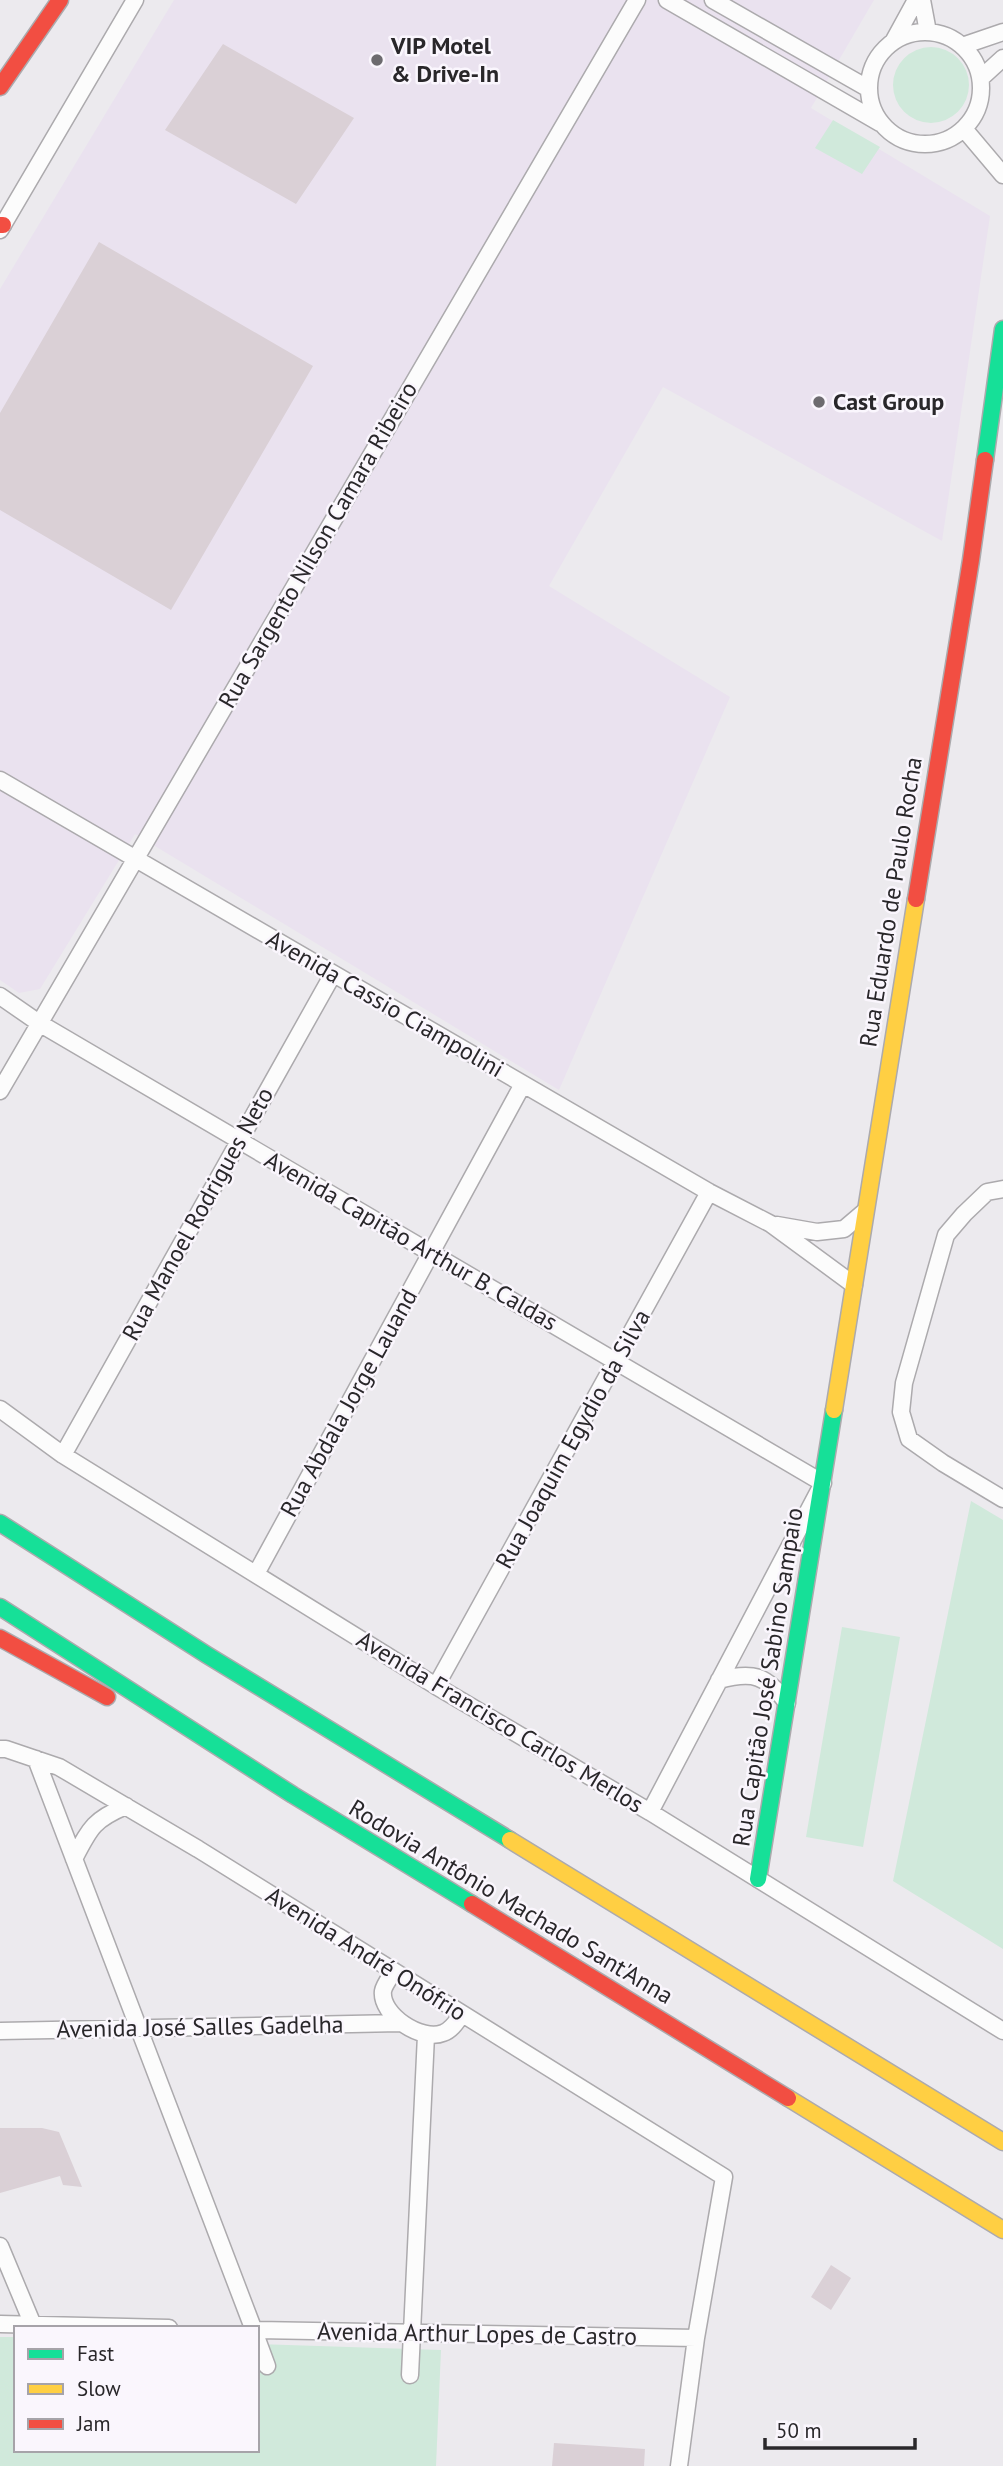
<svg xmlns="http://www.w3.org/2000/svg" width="1003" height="2466" font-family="'PT Sans',sans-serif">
<rect width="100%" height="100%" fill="#eceaee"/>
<path fill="#eae2ef" d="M174,0H874L811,108L990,216L942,541L663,387L549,586L730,697L559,1090L135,834L40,989L19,993L0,980V289Z"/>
<path fill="#d0e9db" d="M893 85a38 38 0 1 1 76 0a38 38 0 1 1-76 0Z
M833,120L880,147L862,174L815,148Z
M971,1501L1003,1520V1949L893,1881Z
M842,1627L900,1637L863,1847L806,1837Z
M0,2337H16V2450H257V2344L441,2350L436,2466H0Z"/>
<path fill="#dad0d6" d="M223,44L354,118L296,204L165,130Z
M99,242L313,366L171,610L0,510V413Z
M0,2128H42L59,2132L82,2187L63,2185L60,2176L0,2193Z
M831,2265L851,2278L831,2310L811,2297Z
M554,2443L645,2449L644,2466H552Z"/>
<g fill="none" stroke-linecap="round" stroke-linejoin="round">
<g stroke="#acaaad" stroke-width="19">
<path id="street" d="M667,0L880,123
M713,0L869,89
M922,0L928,32
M869 88a56 56 0 1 1 112 0a56 56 0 1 1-112 0Z
M893,42L916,0
M962,46L1003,32
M981,78L1003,58
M965,130L1003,175
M0,230L135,0
M0,780L709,1192L771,1224L854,1285
M0,996L39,1023L823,1483L650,1812
M0,1091L637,0
M1003,1189L987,1192L964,1214L946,1235L904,1383L901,1412L909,1439L943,1463L1003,1499
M777,1225L817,1232L844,1229L864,1212
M0,1409L63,1455L436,1686L650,1812L1003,2031
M63,1455L333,974
M256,1574L523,1084
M719,1680C753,1671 766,1675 787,1703
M436,1686L709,1192
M0,1749H6L59,1767L198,1849L724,2177L696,2338L679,2466
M36,1759L253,2328
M74,1859C90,1828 93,1820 126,1806
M394,1971C391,1976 384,1985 383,1991C380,2015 422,2042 443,2033C452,2030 457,2021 462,2014
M0,2031L400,2023
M0,2246L33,2325
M0,2324L169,2328
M257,2330L696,2338
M257,2339L267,2366
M410,2375L426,2035"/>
</g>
<g stroke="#acaaad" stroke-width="19">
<path id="fast" d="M985,460L1003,329
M0,1523L207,1655L510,1840
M0,1607L293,1795L472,1904
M758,1879L834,1410"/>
</g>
<g stroke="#acaaad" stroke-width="19">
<path id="slow" d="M834,1410L916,899
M510,1840L1003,2142
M788,2098L1003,2230"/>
</g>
<g stroke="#acaaad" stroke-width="19">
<path id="jam" d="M0,87L60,0
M0,225H3
M916,899L971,560L985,460
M0,1638L107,1697
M472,1904L788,2098"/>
</g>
<use href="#street" stroke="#fcfcfc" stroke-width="16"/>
<use href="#fast" stroke="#16e098" stroke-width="16"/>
<use href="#slow" stroke="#ffcf43" stroke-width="16"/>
<use href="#jam" stroke="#f24e42" stroke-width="16"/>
</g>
<g fill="#6d6b6f" stroke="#faf6fd" stroke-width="2.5">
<circle cx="377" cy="60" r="7"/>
<circle cx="819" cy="402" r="7"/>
</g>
<g text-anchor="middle" stroke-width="5" stroke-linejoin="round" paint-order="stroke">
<g font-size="24" font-weight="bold" fill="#29272a" stroke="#faf6fd" text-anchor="start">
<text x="391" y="54">VIP Motel<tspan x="391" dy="28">&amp; Drive-In</tspan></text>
<text x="833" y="410">Cast Group</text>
</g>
<g font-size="24" fill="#29272a" stroke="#faf6fd">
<text transform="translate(318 545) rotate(-60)" y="8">Rua Sargento Nilson Camara Ribeiro</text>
<text transform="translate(891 902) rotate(-81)" y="8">Rua Eduardo de Paulo Rocha</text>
<text transform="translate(385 1004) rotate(30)" y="8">Avenida Cassio Ciampolini</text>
<text transform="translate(198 1214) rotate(-61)" y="8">Rua Manoel Rodrigues Neto</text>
<text transform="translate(411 1241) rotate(30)" y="8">Avenida Capitão Arthur B. Caldas</text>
<text transform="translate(349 1403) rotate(-61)" y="8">Rua Abdala Jorge Lauand</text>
<text transform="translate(573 1439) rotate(-61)" y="8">Rua Joaquim Egydio da Silva</text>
<text transform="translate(768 1677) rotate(-81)" y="8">Rua Capitão José Sabino Sampaio</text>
<text transform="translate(500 1722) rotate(31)" y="8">Avenida Francisco Carlos Merlos</text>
<text transform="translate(511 1902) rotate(31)" y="8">Rodovia Antônio Machado Sant'Anna</text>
<text transform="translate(366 1954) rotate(32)" y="8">Avenida André Onófrio</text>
<text transform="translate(200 2027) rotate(-1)" y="8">Avenida José Salles Gadelha</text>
<text transform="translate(477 2334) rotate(1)" y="8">Avenida Arthur Lopes de Castro</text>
</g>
</g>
<rect x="14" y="2326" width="245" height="126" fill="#faf6fd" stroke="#a6a3a9" stroke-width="2"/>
<rect x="28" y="2349" width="35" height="10" fill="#16e098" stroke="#a6a3a9" stroke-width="2"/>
<text x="77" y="2361" font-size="21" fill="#29272a">Fast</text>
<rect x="28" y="2384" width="35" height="10" fill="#ffcf43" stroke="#a6a3a9" stroke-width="2"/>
<text x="77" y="2396" font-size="21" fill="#29272a">Slow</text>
<rect x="28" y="2419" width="35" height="10" fill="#f24e42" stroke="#a6a3a9" stroke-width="2"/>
<text x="77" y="2431" font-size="21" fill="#29272a">Jam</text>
<path d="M765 2438v10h150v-10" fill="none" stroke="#29272a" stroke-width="3.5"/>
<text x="776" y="2438" font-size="21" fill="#29272a" stroke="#faf6fd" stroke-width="5" paint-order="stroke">50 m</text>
</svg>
